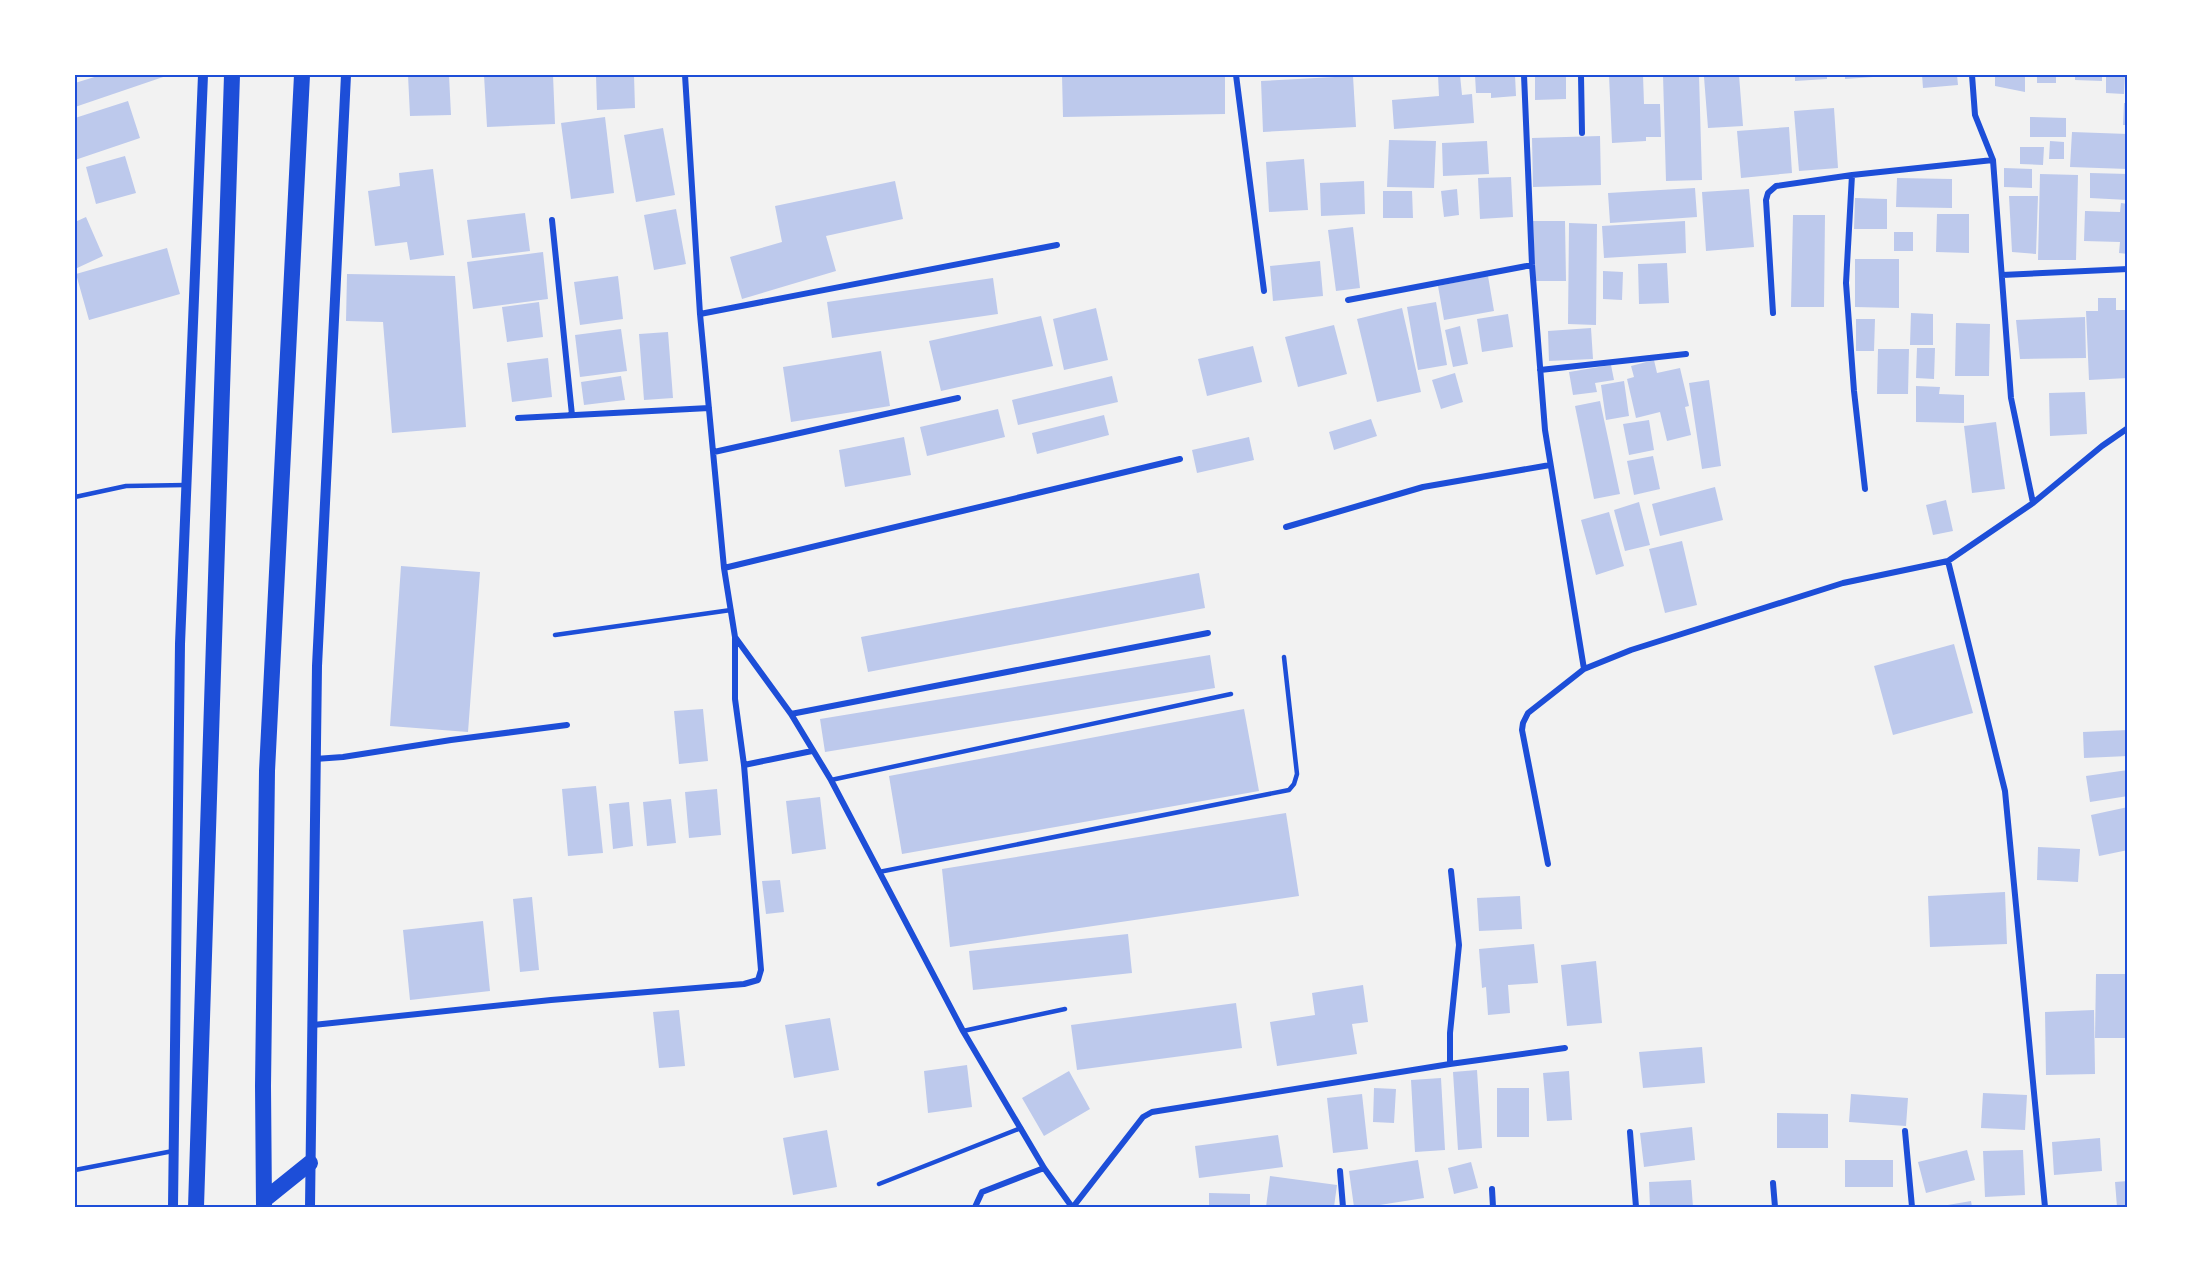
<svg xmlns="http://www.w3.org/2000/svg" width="2203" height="1282" font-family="'Asap Condensed',sans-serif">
<rect width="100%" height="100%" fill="#f2f2f2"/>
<path fill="#bdc9ec" d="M101,75H169L75,107V83Z
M408,75H449L451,115L410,116Z
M484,75H553L555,124L487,127Z
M596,75H634L635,108L597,110Z
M1062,75H1225V114L1063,117Z
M1438,75H1460L1462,95L1472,94L1474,123L1394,129L1392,100L1439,96Z
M1475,75H1515L1516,96L1491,98V93H1476Z
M1535,75H1566V99L1535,100Z
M1609,75H1643L1644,104H1660L1661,137H1646V141L1612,143Z
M1663,75H1699L1702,180L1666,181Z
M1739,75L1743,126L1708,128L1704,77Z
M1795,75H1827V79L1795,81Z
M1845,75H1873V77L1845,79Z
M1922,75H1957L1958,85L1923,88Z
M1995,75H2025V92L1995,86Z
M2037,75H2056V83H2037Z
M2075,75H2102V81L2075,80Z
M2106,75H2125L2124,94L2106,93Z
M1353,76L1356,127L1263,132L1261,81Z
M128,101L140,138L75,160V118Z
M2124,103H2128V125H2123Z
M1834,108L1838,168L1799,171L1794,111Z
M605,117L614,193L571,199L561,123Z
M2030,117L2066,118V137H2030Z
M1789,127L1792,173L1741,178L1737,131Z
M663,128L675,195L636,202L624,135Z
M2072,132L2128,134V169L2070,167Z
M1600,136L1601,185L1533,187L1532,138Z
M1389,140L1436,141L1434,188L1387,187Z
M1487,141L1489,174L1443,176L1442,143Z
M2050,141L2064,142V159H2049Z
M2020,147H2044L2043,165L2020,164Z
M125,156L136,193L96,204L86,167Z
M1304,159L1308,210L1269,212L1266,162Z
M2004,168L2032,169V188L2004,187Z
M433,169L444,255L410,260L407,242L375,246L368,191L400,186L399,173Z
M2090,173L2128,174V200L2090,198Z
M2040,174L2078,175L2076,260H2038Z
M1511,177L1513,217L1480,219L1478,178Z
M1897,178L1952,179V208L1896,207Z
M895,181L903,219L826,236L836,271L742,299L730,257L782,242L775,206Z
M1364,181L1365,214L1321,216L1320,183Z
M1695,188L1697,217L1610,223L1608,193Z
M1457,189L1459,215L1444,217L1441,191Z
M1749,189L1754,247L1706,251L1702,192Z
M1383,191H1412L1413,218H1383Z
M2009,196H2038L2036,254L2012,252Z
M1855,198L1887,199V229H1854Z
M2121,203L2128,204V254L2119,253L2120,242L2084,241L2085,211L2120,212Z
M676,209L686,264L654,270L644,215Z
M525,213L530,251L472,258L467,220Z
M1937,214H1969V253L1936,252Z
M1793,215H1825L1824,307H1791Z
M86,217L103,256L75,269V222Z
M1533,221H1565L1566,281H1535Z
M1685,221L1686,253L1604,258L1602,226Z
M1569,223L1597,224L1596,325L1568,324Z
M1353,227L1360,288L1336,291L1328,230Z
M1894,232H1913V251H1894Z
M167,248L180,294L89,320L76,274Z
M543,252L548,299L473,309L467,262Z
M1855,259H1899V308L1855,307Z
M1320,261L1323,296L1273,301L1270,266Z
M1667,263L1669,303L1639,304L1638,264Z
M1603,271L1623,272L1622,300L1603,299Z
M347,274L455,276L466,427L392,433L383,322L346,321Z
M618,276L623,319L580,325L574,282Z
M1488,276L1494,311L1444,320L1438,286Z
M993,278L998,314L832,338L827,302Z
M2098,298H2116V310H2128V378L2089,380L2086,311H2098Z
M539,302L543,337L507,342L502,307Z
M1436,302L1447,365L1418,370L1407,307Z
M1096,308L1108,360L1064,370L1053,319Z
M1402,308L1421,392L1377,402L1357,319Z
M1911,313L1933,314V345H1910Z
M1508,314L1513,347L1482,352L1477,319Z
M1041,316L1053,366L941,391L929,341Z
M2085,317L2086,358L2020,359L2016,320Z
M1856,319H1875L1874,351H1856Z
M1956,323L1990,324L1989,376H1955Z
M1334,325L1347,374L1298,387L1285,337Z
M1460,326L1468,364L1453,367L1445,330Z
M1591,328L1593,359L1549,361L1548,331Z
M621,329L627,371L580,377L575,335Z
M668,332L673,398L644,400L639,334Z
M1253,346L1262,382L1207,396L1198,359Z
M1917,348H1935L1934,379L1916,378Z
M1878,349H1909L1908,394H1877Z
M881,351L890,406L791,422L783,367Z
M548,358L552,397L512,402L507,363Z
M1654,360L1657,373L1680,368L1689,406L1685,407L1691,435L1667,441L1660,412L1636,418L1627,379L1634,377L1631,366Z
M1611,365L1614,380L1595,383L1597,392L1573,395L1569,372Z
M1455,373L1463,402L1441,409L1432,380Z
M621,376L625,400L584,405L581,382Z
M1112,376L1118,402L1018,425L1012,400Z
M1709,380L1721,466L1702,469L1689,383Z
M1624,381L1629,416L1606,420L1601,385Z
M1916,386L1940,387L1939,394L1964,395V423L1916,422Z
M2085,392L2087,434L2050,436L2049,393Z
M1600,401L1620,494L1594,499L1575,406Z
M998,409L1005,437L927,456L920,427Z
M1104,415L1109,435L1037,454L1032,433Z
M1371,419L1377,436L1334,450L1329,432Z
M1649,420L1654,450L1629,455L1623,424Z
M1996,422L2005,489L1972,493L1964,426Z
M904,437L911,475L845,487L839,450Z
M1249,437L1254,460L1197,473L1192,450Z
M1653,456L1660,489L1634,495L1627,461Z
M1715,487L1723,520L1660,536L1652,504Z
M1946,500L1953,531L1933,535L1926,505Z
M1639,502L1650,545L1625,551L1614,510Z
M1609,512L1624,566L1596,575L1581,520Z
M1682,541L1697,605L1665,613L1649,549Z
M401,566L480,572L468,732L390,726Z
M1199,573L1205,608L868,672L861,637Z
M1954,644L1973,713L1893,735L1874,666Z
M1210,655L1215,688L825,752L820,719Z
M703,709L708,761L679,764L674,711Z
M1244,709L1259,791L902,854L889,776Z
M2128,730V756L2084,758L2083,732Z
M2128,770V796L2090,802L2086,776Z
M596,786L603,853L568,856L562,789Z
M717,789L721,835L689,838L685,792Z
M820,797L826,849L792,854L786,801Z
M671,799L676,843L647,846L643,802Z
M629,802L633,846L613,849L609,804Z
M2128,807V850L2099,856L2091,815Z
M1286,813L1299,896L950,947L942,869Z
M2038,847L2080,849L2078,882L2037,880Z
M780,880L784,912L766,914L762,881Z
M2005,892L2007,944L1930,947L1928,896Z
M1520,896L1522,929L1479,931L1477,898Z
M532,897L539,970L520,972L513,899Z
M483,921L490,991L410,1000L403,930Z
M1128,934L1132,973L973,990L969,951Z
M1534,944L1538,983L1508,985L1510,1013L1488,1015L1486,987L1482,988L1479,949Z
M1596,961L1602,1023L1567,1026L1561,965Z
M2096,974H2128V1038H2095Z
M1363,985L1368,1022L1352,1024L1357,1054L1277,1066L1270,1022L1315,1015L1312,993Z
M1236,1003L1242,1048L1077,1070L1071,1025Z
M679,1010L685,1066L659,1068L653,1012Z
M2094,1010L2095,1074L2046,1075L2045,1012Z
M830,1018L839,1070L794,1078L785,1025Z
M1702,1047L1705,1083L1643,1088L1639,1052Z
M967,1065L972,1107L928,1113L924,1071Z
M1477,1070L1482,1148L1458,1150L1453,1072Z
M1069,1071L1090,1109L1044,1136L1022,1098Z
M1569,1071L1572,1120L1547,1121L1543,1073Z
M1441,1078L1445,1150L1415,1152L1411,1080Z
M1374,1088L1396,1089L1394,1123L1373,1122Z
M1497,1088H1529V1137H1497Z
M1983,1093L2027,1095L2025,1130L1981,1128Z
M1362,1094L1368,1149L1333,1153L1327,1098Z
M1851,1094L1908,1098L1906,1126L1849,1122Z
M1777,1113L1828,1114V1148H1777Z
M1692,1127L1695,1160L1644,1167L1640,1133Z
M827,1130L837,1187L793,1195L783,1138Z
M1278,1135L1283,1167L1199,1178L1195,1146Z
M2100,1138L2102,1171L2054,1175L2052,1142Z
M1967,1150L1975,1180L1926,1193L1918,1162Z
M2023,1150L2025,1195L1985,1197L1983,1151Z
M1418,1160L1424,1198L1367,1207H1354L1349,1171Z
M1845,1160H1893V1187H1845Z
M1471,1162L1478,1188L1454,1194L1448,1168Z
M1270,1176L1337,1185L1334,1207H1266Z
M1691,1180L1693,1207H1650L1649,1182Z
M2128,1181V1207H2117L2115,1182Z
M1209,1193L1250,1194V1207H1209Z
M1971,1201L1972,1207H1942V1206Z"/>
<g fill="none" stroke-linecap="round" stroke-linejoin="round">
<path stroke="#1d4ed8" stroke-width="4.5" d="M75,497L126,486L186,485
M555,635L731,610
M831,780L1231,694
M879,872L1289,790L1294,784L1297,774L1284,657
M963,1031L1065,1009
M75,1170L173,1151
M879,1184L1021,1128"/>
<path stroke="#1d4ed8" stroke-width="6" d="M685,75L700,314L724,568L735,637L791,714L831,780L963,1031L1044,1168L1072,1207
M1236,75L1264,291
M1524,75L1532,265L1545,430L1584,669
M1581,75L1582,133
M1972,75L1975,115L1993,160L2011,398L2033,503
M1852,175L1846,283L1854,391L1865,489
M552,220L572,415
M2002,275L2128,269
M1348,300L1532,265
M1773,313L1766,200L1768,193L1776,186L1852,175L1993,160
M700,314L1057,245
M1540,370L1686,354
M518,418L709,408
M714,452L958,398
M1286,527L1423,487L1550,465
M1948,561L2005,791L2045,1207
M724,568L1180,459
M791,714L1208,633
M315,759L343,757L451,740L567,725
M744,765L812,751
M1548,864L1522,730L1523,723L1528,713L1584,669L1631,650L1843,583L1948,561L2033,503L2102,446L2128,428
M313,1025L551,1000L744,984L758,980L761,970L744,765L735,699V638
M1450,1064V1033L1459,945L1451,871
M1905,1131L1912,1207
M1630,1132L1636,1207
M1340,1171L1343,1207
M1773,1183L1775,1207
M1492,1189L1493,1207
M975,1207L982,1192L1044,1168
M1073,1207L1143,1117L1152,1112L1450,1064L1565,1048"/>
<path stroke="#1d4ed8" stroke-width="10" d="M173,1207L180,644L203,75
M310,1207L317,666L346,75"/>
<path stroke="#1d4ed8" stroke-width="16" d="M264,1200L310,1163
M196,1207L232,75
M264,1207L263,1086L267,771L302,75"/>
</g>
<rect width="2203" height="1282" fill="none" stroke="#ffffff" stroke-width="153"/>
<rect x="76" y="76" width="2050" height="1130" fill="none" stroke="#1d4ed8" stroke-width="2"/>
</svg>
